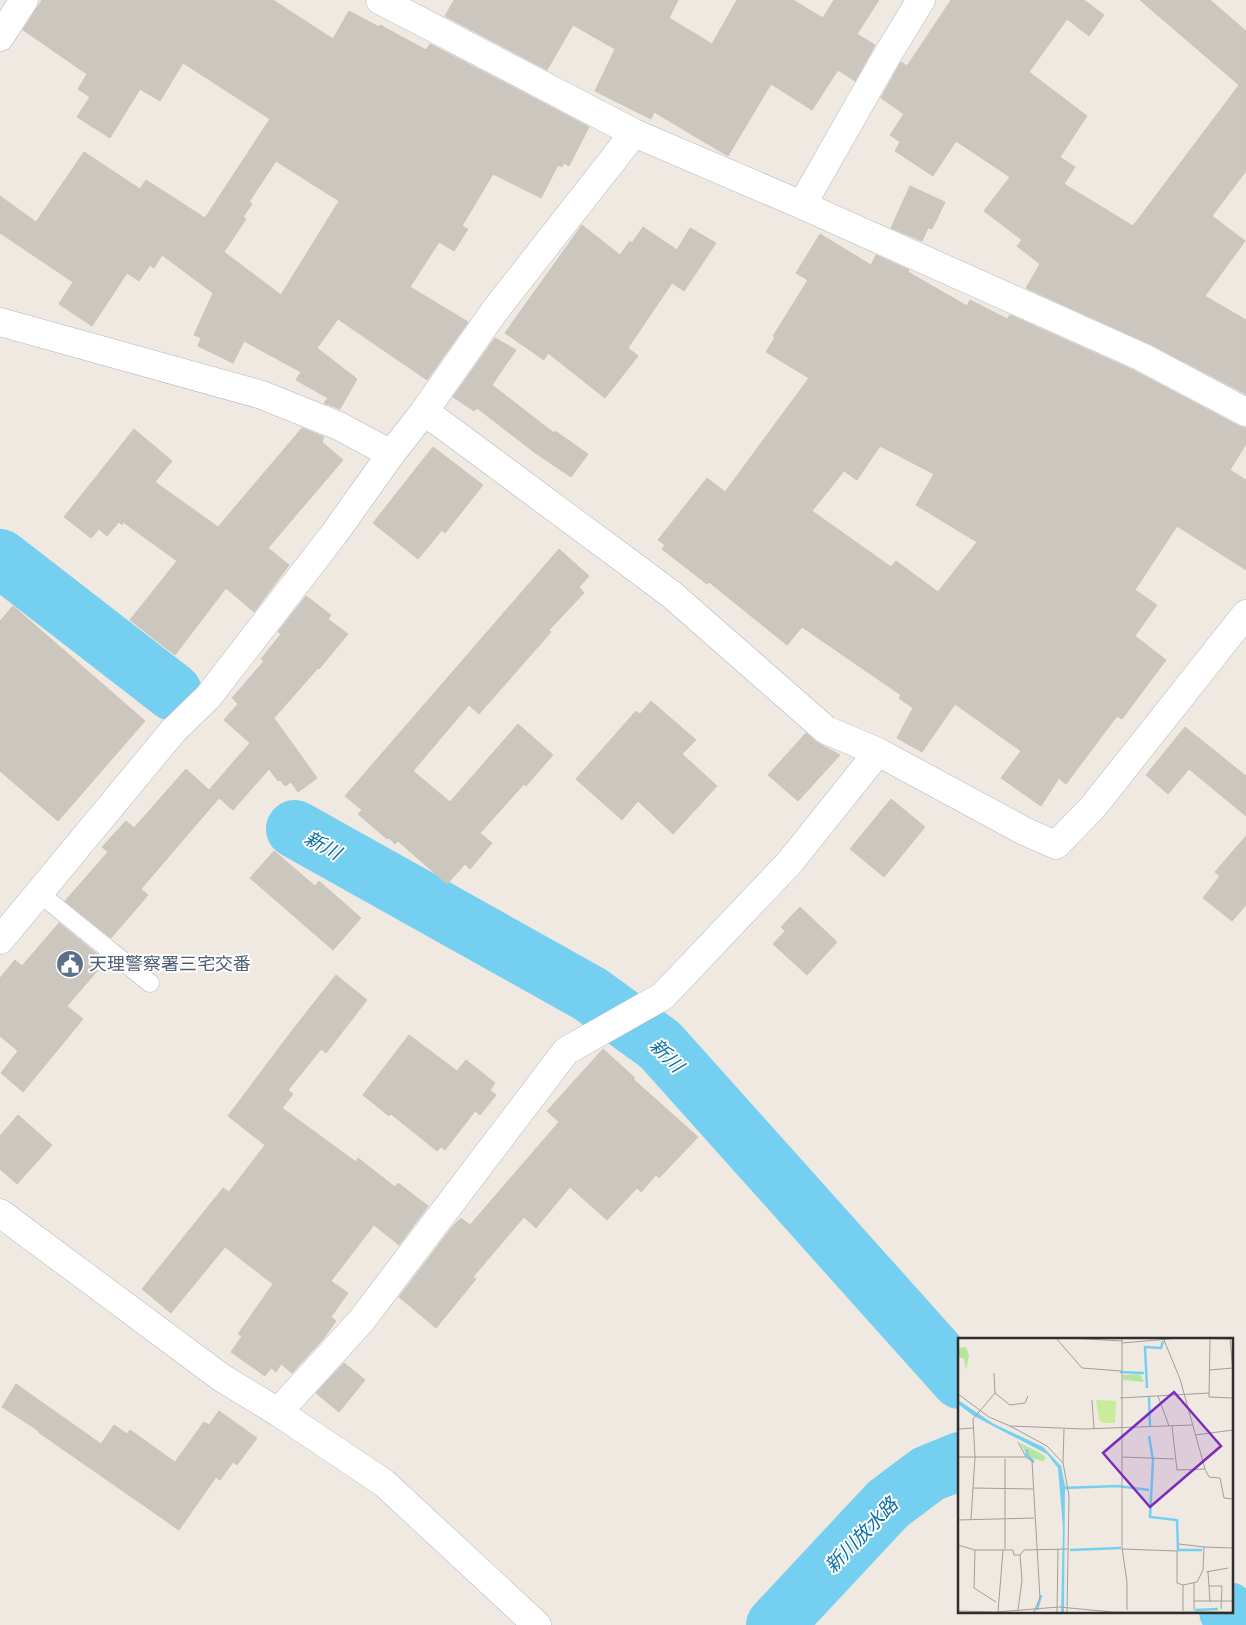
<svg xmlns="http://www.w3.org/2000/svg" width="1246" height="1625" font-family="Overpass,'Noto Sans JP',sans-serif">
<rect width="100%" height="100%" fill="#efe9e1"/>
<g fill="none" stroke-linecap="round" stroke-linejoin="round">
<path stroke="#75cff0" stroke-width="58" d="M0,558L173,692
M295,829L590,994L660,1045L960,1380
M1228,1611L1244,1625
M775,1625L888,1504L928,1474L960,1461"/>
</g>
<path fill="#cbc7bf" stroke="#cbc5ba" fill-rule="evenodd" d="M42,0H273L333,39L349,11L379,27L380,25L426,50L430,44L589,127L569,166L564,163L562,167L558,165L541,198L493,174L462,226L468,229L454,251L439,242L410,287L468,322L427,380L338,319L317,348L357,379L340,409L324,403L328,398L296,380L301,372L244,341L233,363L198,346L201,338L194,335L213,293L162,255L154,268L150,265L139,281L127,273L92,326L59,304L73,282L0,233V196L36,222L84,152L140,189L146,180L205,218L270,119L183,63L160,101L140,89L110,138L77,117L90,97L78,89L87,74L23,30ZM276,161L339,201L281,295L224,252L246,219L243,217L252,204L249,202Z
M454,0H678L669,18L712,44L737,0H793L823,18L834,0H879L857,34L875,45L855,81L838,70L812,110L771,84L728,156L654,112L651,119L595,91L615,49L573,25L547,70L445,16Z
M951,0H1084L1104,15L1089,36L1067,19L1029,72L1087,116L1060,157L1075,167L1064,184L1133,226L1239,85L1140,0H1210L1246,31V171L1212,216L1245,241L1205,296L1246,320V394L1148,343L1026,288L1040,264L1017,246L1022,240L984,211L1010,177L956,141L933,176L895,151L900,142L890,135L904,114L881,98L901,62L907,66Z
M910,186L945,202L932,229L928,228L922,241L891,228Z
M582,225L620,255L630,241L632,243L643,227L677,250L690,228L716,243L684,291L672,283L628,348L638,356L605,398L548,353L544,360L505,333Z
M820,234L871,265L876,255L909,270L908,272L967,306L970,300L1007,319L1010,315L1135,371L1239,426L1246,428V444L1230,470L1246,480V570L1177,526L1135,590L1157,605L1135,636L1166,660L1122,719L1117,716L1066,784L1059,778L1041,806L1001,778L1021,751L955,704L922,752L897,738L913,708L899,698L901,695L802,627L787,645L709,582L707,584L662,549L665,545L658,540L707,478L725,492L809,378L766,352L775,337L773,336L808,280L796,273ZM880,446L934,474L916,505L977,542L938,592L896,561L891,567L812,511L844,471L857,480Z
M495,338L516,350L492,385L554,433L555,431L588,454L571,477L534,452L477,408L474,411L453,397Z
M302,428L324,437L322,442L343,460L268,548L289,565L254,612L226,588L175,655L130,620L177,561L123,522L122,525L119,522L107,536L99,529L91,538L64,517L134,429L172,461L155,482L218,527Z
M433,447L483,485L445,533L442,530L418,559L373,523Z
M559,549L589,576L579,587L584,593L549,630L551,632L479,714L469,705L413,771L450,802L518,724L553,755L526,786L524,784L480,833L492,843L470,869L465,864L447,884L398,841L395,844L389,838L387,839L358,814L362,810L345,796Z
M306,596L331,615L328,619L348,634L319,669L318,668L274,718L317,778L298,792L291,782L285,786L280,780L278,781L269,769L233,810L219,798L141,889L148,895L111,938L65,901L108,852L102,847L126,821L134,828L186,769L209,790L250,743L224,720L238,704L232,698L264,661L261,659L281,634L278,632Z
M13,606L145,721L58,821L0,771V621Z
M651,701L696,740L682,754L717,786L673,834L638,801L622,820L576,779L636,711L640,714Z
M1185,727L1246,776V816L1189,769L1168,794L1146,775Z
M806,733L816,742L840,755L798,801L768,775Z
M891,799L925,827L884,877L850,849Z
M1246,836V905L1232,921L1203,898L1220,876L1215,872Z
M274,851L315,886L319,881L361,918L333,950L250,878Z
M800,907L837,942L807,975L773,944L785,931L781,927Z
M59,923L97,954L89,962L98,970L67,1006L83,1019L23,1092L1,1073L18,1051L0,1036V978L15,960L22,966Z
M336,975L367,1000L326,1053L321,1049L288,1090L293,1094L282,1108L356,1162L358,1158L395,1187L398,1183L428,1206L399,1245L374,1225L331,1281L348,1293L331,1317L336,1321L324,1338L292,1373L281,1364L276,1372L271,1368L265,1376L231,1352L242,1336L238,1334L273,1284L225,1247L171,1313L142,1289L223,1188L229,1192L265,1145L228,1116L294,1028Z
M409,1035L457,1071L466,1060L495,1083L490,1090L496,1095L480,1115L475,1111L445,1150L441,1147L437,1151L391,1114L389,1116L363,1095Z
M603,1049L635,1078L633,1079L698,1137L659,1178L656,1175L641,1192L637,1188L607,1220L570,1187L536,1228L524,1217L473,1277L476,1279L436,1328L399,1297L453,1226L461,1218L470,1225L559,1122L547,1111Z
M18,1115L52,1145L17,1184L0,1169V1136Z
M344,1363L365,1380L339,1412L316,1393Z
M16,1384L101,1444L114,1425L127,1434L130,1430L175,1462L204,1422L209,1425L219,1411L257,1438L237,1465L233,1462L220,1480L216,1477L179,1530L38,1432L39,1431L2,1407Z"/>
<g fill="none" stroke-linecap="round" stroke-linejoin="round">
<g stroke="#b4b7c1" stroke-width="19">
<path id="service" d="M39,893L150,983"/>
</g>
<g stroke="#b4b7c1" stroke-width="29">
<path id="minor" d="M380,0L634,133L802,205L1142,357L1246,412
M0,37L24,0
M802,205L885,59L921,0
M0,322L262,395L339,426L391,454
M423,413L439,422L671,594L826,730L878,752L1024,831L1056,845L1093,807L1246,614
M173,731L208,697L334,534L391,454L423,413L496,309L634,133
M278,1412L361,1321L566,1051L663,996L790,862L878,752"/>
</g>
<g stroke="#b4b7c1" stroke-width="29">
<path id="tertiary" d="M0,940L173,731
M0,1213L222,1378L278,1412L384,1483L537,1625"/>
</g>
<use href="#service" stroke="#fff" stroke-width="18"/>
<use href="#minor" stroke="#fff" stroke-width="28"/>
<use href="#tertiary" stroke="#fff" stroke-width="28"/>
</g>
<defs>
<g id="civic-disc" transform="scale(1.4375)"><circle r="9.5" fill="#5c6f8a" stroke="#fff"/><path d="M-.6-6.5H3V-4.5H.6V-3L4-1V1h2V6H-6V1h2V-1L-.6-3ZM-1.2 2.5V6h2.4V2.5Z" fill="#fff"/></g>
</defs>
<g fill-rule="evenodd">
<use href="#civic-disc" x="70" y="964"/>
</g>
<g text-anchor="middle" stroke-width="4" stroke-linejoin="round" paint-order="stroke">
<g font-size="18" fill="#4e5e75" stroke="#fff" text-anchor="start">
<text x="89" y="970">天理警察署三宅交番</text>
</g>
<g font-size="19" font-style="italic" fill="#0d6fa3" stroke="#fff">
<text transform="translate(323 845) rotate(29)" y="7">新川</text>
<text transform="translate(667 1055) rotate(45)" y="7">新川</text>
<text transform="translate(861 1535) rotate(-46)" y="7">新川放水路</text>
</g>
</g>
<g transform="translate(958 1338)">
<rect width="275" height="275" fill="#efe9e1"/>
<path d="M8,9L11,17L8,32L6,21L0,19V10ZM182,36L186,44L165,42V37ZM62,105L84,116L88,120L85,123L70,119Z" fill="#b6e59e"/>
<path d="M138,62L158,63L157,85H145L141,82Z" fill="#c9ec9a"/>
<path d="M0,62L36,86L85,109L103,128L107,148L106,275H103L105,190L100,130L89,116L16,78L0,66Z" fill="#75cff0"/>
<path fill="none" stroke="#75cff0" stroke-width="2.5" d="M162,34L186,35M189,50L187,9L203,10L205,3M191,59L192,88M191,98L195,122L192,179L219,182L220,212M69,111V117L76,124M105,150L159,148L191,152M112,212L163,210M219,212H244M79,272L83,257M237,272L260,271"/>
<path fill="none" stroke="#a29e99" stroke-width="1" d="M98,0L124,30L163,33M112,0L164,3M164,0V210L169,244V272M225,0L272,1M272,0L275,35M252,1L251,59L275,60M206,2L222,41L247,131L251,139L262,140L266,160L275,161M164,5L222,0M252,32L275,30M37,55L52,67L67,65L70,58M0,56L31,79L52,88L126,91L234,87M200,58L211,88M162,60L251,55M134,62L136,91M52,88L89,108L105,125M214,88L219,132L247,131M0,91L16,90M106,91L105,125L111,158L109,275M237,97L275,92M60,104L68,119L74,123L82,260L76,274M0,119H68M165,119L216,121M15,150L75,151M13,181L17,119L15,81L37,55L36,35M0,182L76,180M221,206L246,209M0,207L17,212H55L56,217H62M47,211V121M164,211L219,213V245L225,247M17,212L16,250L38,264M248,234L270,230M250,234L251,248H264L263,271M251,248L252,264M236,263H275M60,272L64,242L62,217L66,212L111,211M236,272V245M0,273L38,274L101,269L155,274H275M225,273V247L239,244L245,232L246,209L275,210M40,274L45,212M99,275L100,211"/>
<path fill="#7b2cbf" fill-opacity="0.15" stroke="#7b2cbf" stroke-width="2.5" d="M216,54L263,108L192,169L145,115Z"/>
<rect width="275" height="275" fill="none" stroke="#2e2e2e" stroke-width="2.5"/>
</g>
</svg>
